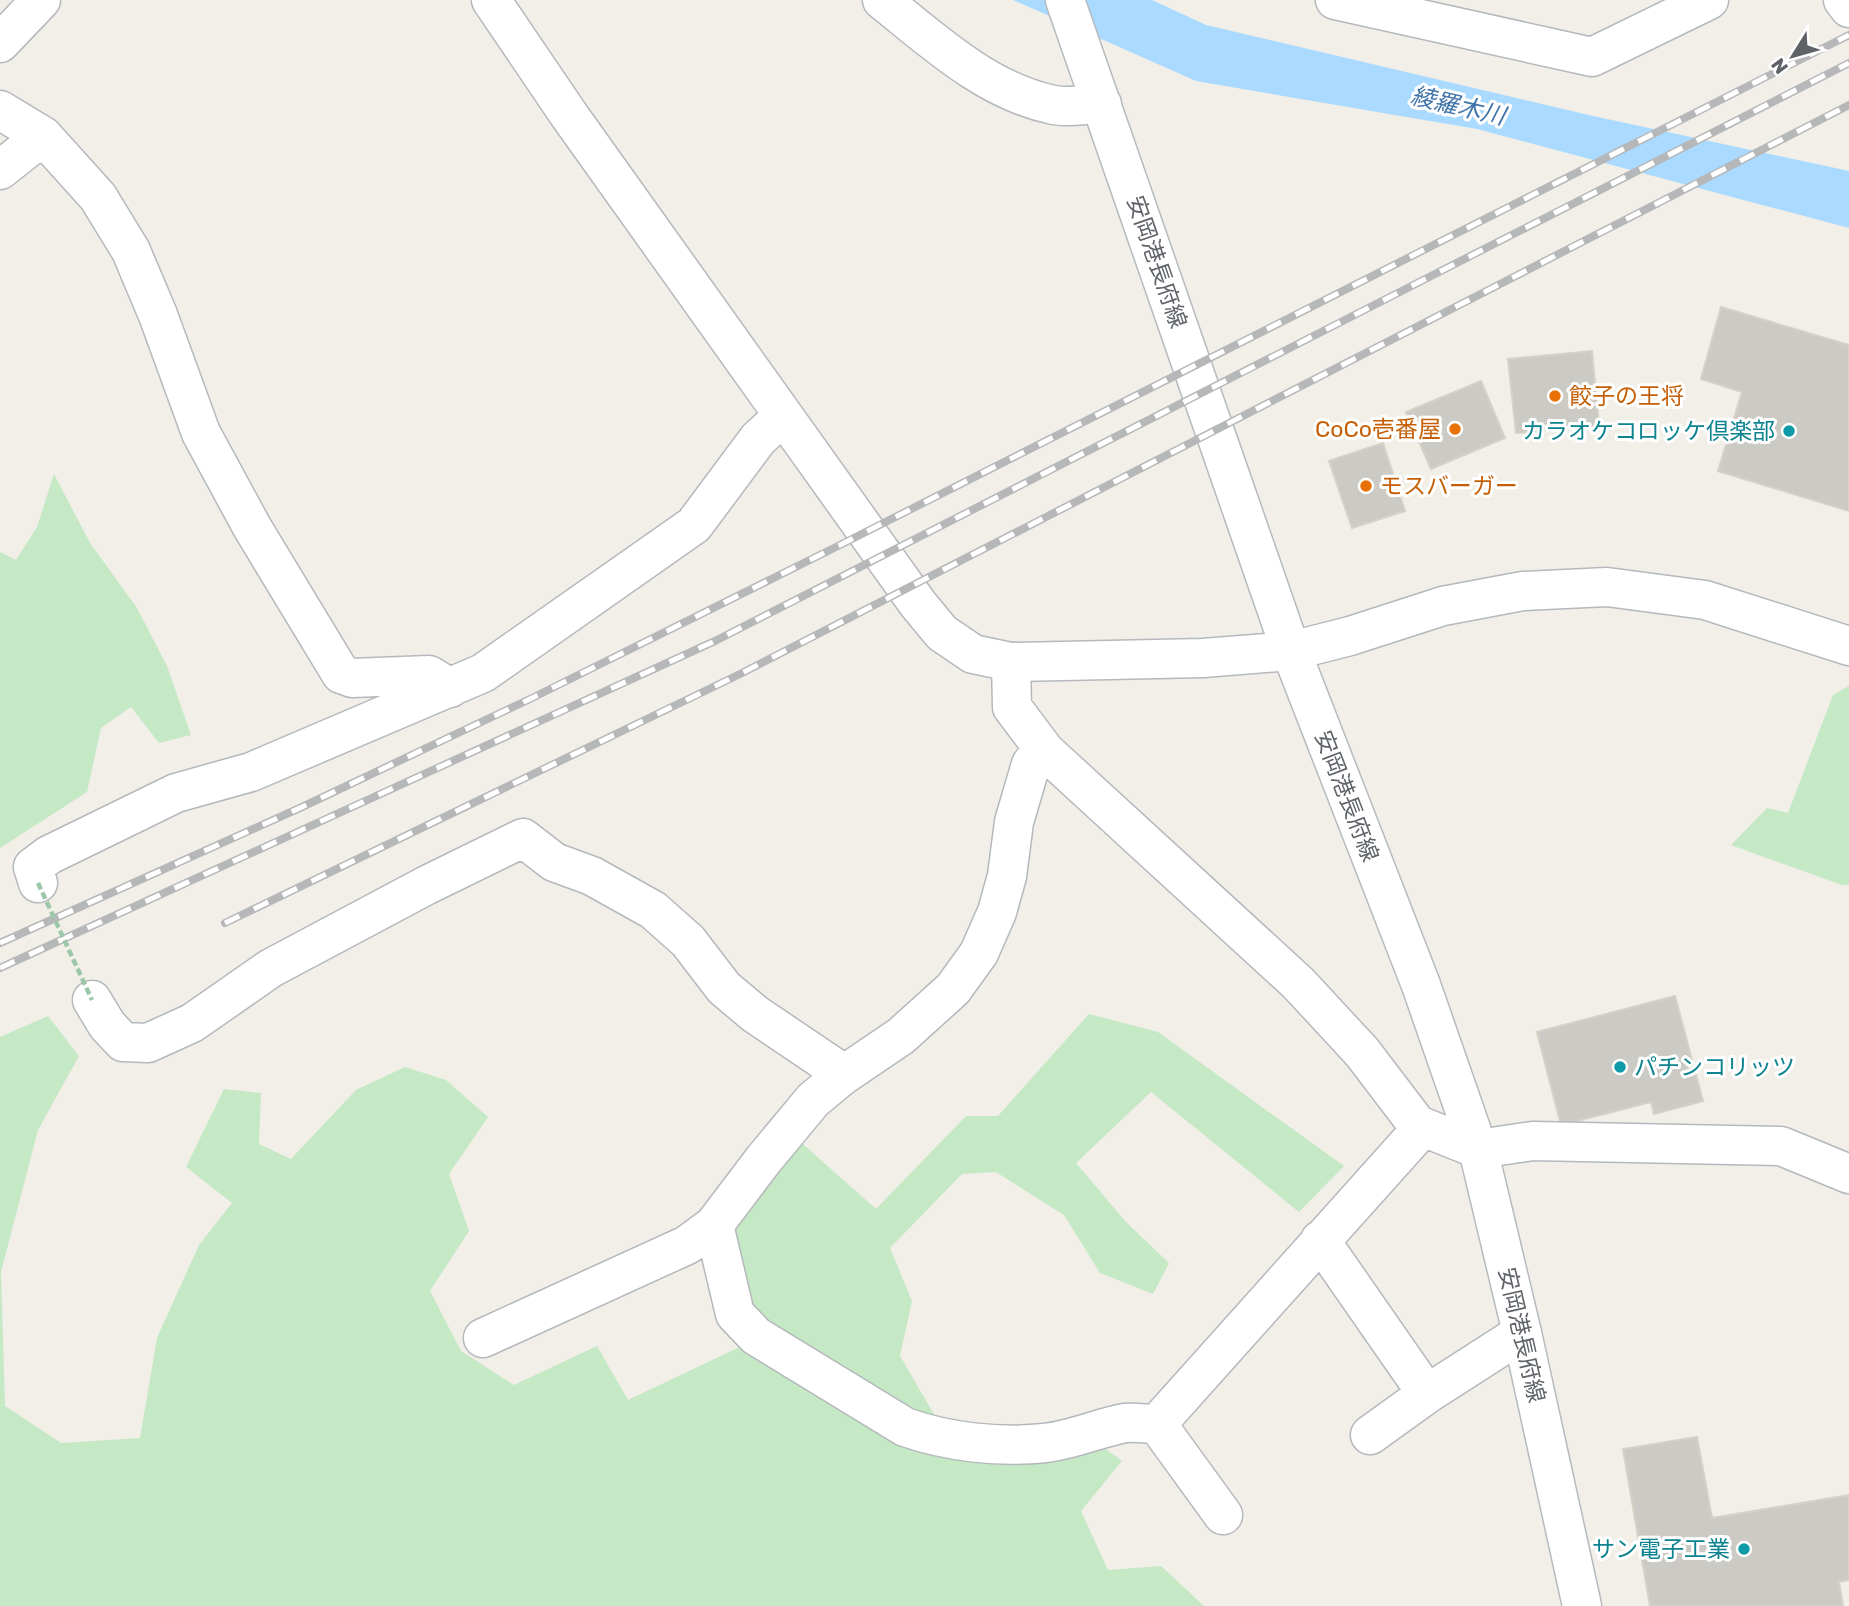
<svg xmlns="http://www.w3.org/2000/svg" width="1849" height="1606" font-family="Rubik,'Noto Sans JP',sans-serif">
<rect width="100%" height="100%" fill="#f1efe8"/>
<path fill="#c5e8c5" d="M54,474L90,543L137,608L167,666L191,735L159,743L131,707L101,728L87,792L0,848V552L16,560L37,527Z
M1849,686V885H1842L1731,845L1767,808L1788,813L1833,695Z
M1089,1014L1158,1032L1344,1166L1299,1212L1151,1092L1076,1163L1126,1222L1169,1263L1153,1294L1100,1273L1064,1215L996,1172L962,1174L890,1248L912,1301L900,1356L942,1428L957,1460L1026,1457L1091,1438L1122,1461L1081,1511L1108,1570L1161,1566L1204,1606H0V1037L48,1016L79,1056L38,1130L1,1272L5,1406L61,1443L140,1438L157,1338L199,1245L232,1203L186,1167L224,1089L261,1093L259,1144L291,1159L356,1090L405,1067L446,1080L488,1117L449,1174L469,1231L430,1291L461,1351L514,1385L597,1346L628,1400L744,1345L729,1226L796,1138L876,1209L966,1116H998Z"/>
<path fill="#aadaff" d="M1013,0H1152L1206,25L1593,116L1849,171V228L1477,129L1196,81Z"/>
<path fill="#cccac5" stroke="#d6d1c6" stroke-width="2" d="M1721,307L1849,345V511L1718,471L1742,392L1701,379Z
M1592,351L1599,426L1516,433L1508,359Z
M1481,381L1505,438L1431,469L1406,412Z
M1383,443L1405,511L1352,528L1329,461Z
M1675,996L1703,1101L1654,1114L1651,1102L1561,1125L1537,1032Z
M1697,1437L1712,1518L1849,1495V1580L1839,1582L1843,1606H1650L1623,1449Z"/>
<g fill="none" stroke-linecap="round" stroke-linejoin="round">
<g stroke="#b5b8bc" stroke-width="41">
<path id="minor" d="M882,0C933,41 988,92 1054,105C1069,108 1087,104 1102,104
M1335,0L1592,57L1709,0
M1843,0L1849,8
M0,43L41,0
M0,110L43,136L98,197L131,251L158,315L201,433L252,527L341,674L352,678L429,675L450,688
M0,170L43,136
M1011,662L1012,707L1045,751L1298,983L1362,1052L1416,1123L1423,1127L1478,1149L1533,1141L1781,1146L1849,1174
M38,883L33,867L49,855L176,793L251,772L483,673L694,525L758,439L783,416
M92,1000L107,1025L123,1042L148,1043L192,1023L271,968L427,885L523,838L554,862L592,876L653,910L688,941L724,988L755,1014L835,1068L842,1076
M714,1225L735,1314L756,1336L905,1427C948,1442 999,1448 1045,1443C1073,1440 1098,1428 1125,1423C1135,1422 1147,1424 1157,1424
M1320,1240L1427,1394
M483,1338L687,1245L714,1225L764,1159L813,1100L842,1076L901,1036L953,989L979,953L997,912L1007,876L1014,822L1031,764L1045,751
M1370,1435L1427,1394L1522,1333
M1223,1515L1157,1424L1423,1127"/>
</g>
<g stroke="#b5b8bc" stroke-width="41">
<path id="tertiary" d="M491,0L569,115L918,604L942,633L973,654L1011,662L1203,658L1291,651L1350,636L1443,606L1523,591L1607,587L1705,600L1849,646"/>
</g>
<g stroke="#b6babf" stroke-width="41">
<path id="secondary" d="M1065,0L1291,651L1421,985L1478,1149L1522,1333L1582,1606"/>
</g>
<use href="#minor" stroke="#fff" stroke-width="38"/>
<use href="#tertiary" stroke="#fff" stroke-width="38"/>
<use href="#secondary" stroke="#fff" stroke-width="38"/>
<g stroke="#b6b7b8" stroke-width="8">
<path id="rail" d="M225,923L740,674L1849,105
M0,943L302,807L532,698L840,545L1849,35
M0,968L715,641L1849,63"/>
</g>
<use href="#rail" stroke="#fff" stroke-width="5" stroke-dasharray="16" stroke-linecap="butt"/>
<path stroke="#9cc7a9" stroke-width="4.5" stroke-dasharray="7 3.5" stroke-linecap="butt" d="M38,883L92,1000"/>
</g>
<g fill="#e8710a" stroke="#fff" stroke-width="2.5">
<circle cx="1555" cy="396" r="7"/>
<circle cx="1455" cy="429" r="7"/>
<circle cx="1366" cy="486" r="7"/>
</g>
<g fill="#0f9aa8" stroke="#fff" stroke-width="2.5">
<circle cx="1789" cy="431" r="7"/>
<circle cx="1620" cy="1067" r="7"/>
<circle cx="1744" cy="1549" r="7"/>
</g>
<g text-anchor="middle" stroke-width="6" stroke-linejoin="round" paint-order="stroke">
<g font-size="23" fill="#5f6368" stroke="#fff">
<text transform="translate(1157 262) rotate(71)" y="8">安岡港長府線</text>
<text transform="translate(1347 796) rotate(69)" y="8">安岡港長府線</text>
<text transform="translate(1522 1335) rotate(77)" y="8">安岡港長府線</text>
</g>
<g font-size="23" fill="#c56008" stroke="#fff" text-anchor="start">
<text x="1569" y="404">餃子の王将</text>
<text x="1441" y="437" text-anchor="end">CoCo壱番屋</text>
<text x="1380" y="494">モスバーガー</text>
</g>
<g font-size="23" fill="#0d838f" stroke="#fff" text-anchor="end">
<text x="1775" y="439">カラオケコロッケ倶楽部</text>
<text x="1634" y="1075" text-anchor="start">パチンコリッツ</text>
<text x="1730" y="1557">サン電子工業</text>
</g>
<g font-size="24" font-style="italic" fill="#4174aa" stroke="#fff">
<text transform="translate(1458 106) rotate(13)" y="8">綾羅木川</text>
</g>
</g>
<g transform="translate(1793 56) rotate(233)" stroke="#ffffff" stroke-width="5" paint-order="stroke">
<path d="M0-5L12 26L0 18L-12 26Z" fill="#5f6368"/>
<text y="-10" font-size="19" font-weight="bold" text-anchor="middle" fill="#5f6368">N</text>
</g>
</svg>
